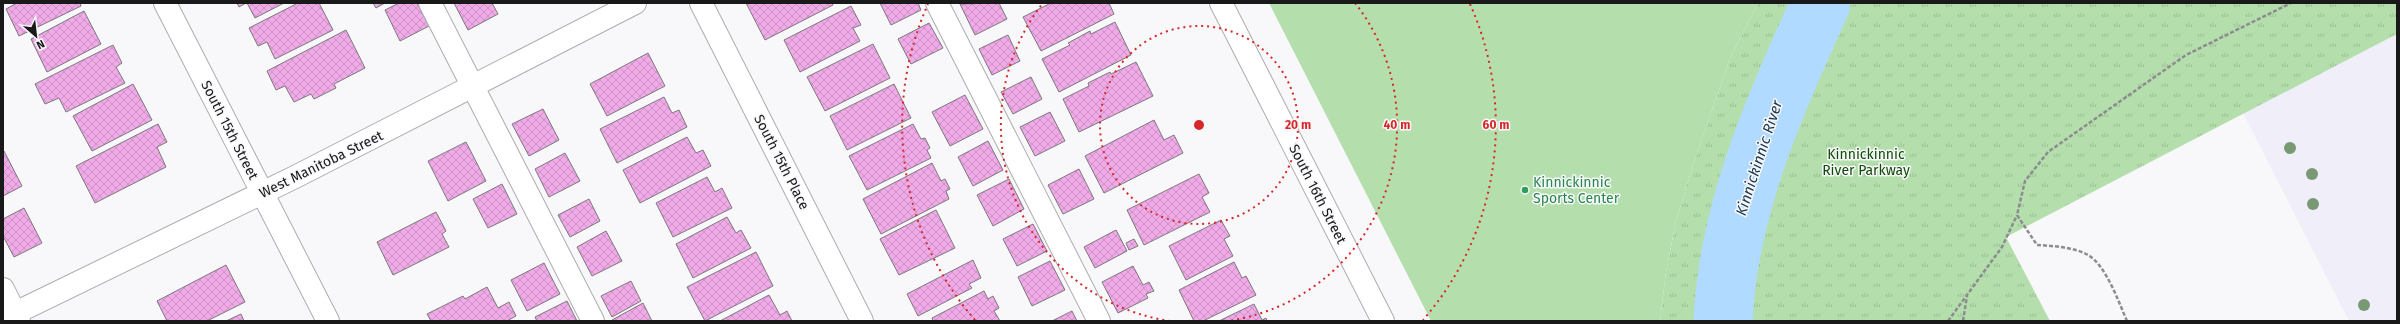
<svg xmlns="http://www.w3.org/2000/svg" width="2400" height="324" font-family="'Fira Sans',sans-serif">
<defs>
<pattern id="grass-tufts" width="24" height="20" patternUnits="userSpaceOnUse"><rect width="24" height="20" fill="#b4dfad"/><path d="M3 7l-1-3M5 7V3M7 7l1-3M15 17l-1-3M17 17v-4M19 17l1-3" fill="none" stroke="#9abf94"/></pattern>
<pattern id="building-cross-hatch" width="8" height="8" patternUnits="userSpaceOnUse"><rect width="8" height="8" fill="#efaae7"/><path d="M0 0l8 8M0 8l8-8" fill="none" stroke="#cc92c6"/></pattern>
</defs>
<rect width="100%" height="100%" fill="#f8f8fb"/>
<path fill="#efeef9" d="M2397,34V321H2349L2243,113Z"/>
<path fill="url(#grass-tufts)" d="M1758,3H2397V34L2006,237L2050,321H1660L1666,272L1676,221L1695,159L1730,58Z"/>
<path fill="#b4dfad" d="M1269,3H1758L1730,58L1695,159L1676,221L1666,272L1660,321H1431Z"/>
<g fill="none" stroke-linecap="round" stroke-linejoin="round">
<path stroke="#b0daff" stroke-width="59" d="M1723,321C1728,208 1775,105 1821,3"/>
</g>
<path fill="url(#building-cross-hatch)" stroke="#7b787b" d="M17,3H80L81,6L19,36L6,9Z
M237,3H246L239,7Z
M247,3H284L255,18Z
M298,3H319L333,30L275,59L267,42L258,46L249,28Z
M373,3H385L376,8Z
M399,3H417L429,26L400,41L385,10Z
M454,3H492L498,14L468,30Z
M746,3H832L833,5L765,40Z
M880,3H918L921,10L891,25Z
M999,3L1007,19L975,35L960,4Z
M1051,3H1109L1114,14L1041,51L1023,17Z
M851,6L861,25L853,28L860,41L800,72L784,40Z
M84,11L101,44L47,72L31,39Z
M1115,22L1131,55L1059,92L1042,59L1070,45L1068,43L1090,31L1091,34Z
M929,23L943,48L911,64L898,39Z
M346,30L365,68L334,84L336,88L314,99L311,94L294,102L285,86L276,90L267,71Z
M1008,35L1020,61L992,75L979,49Z
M873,44L890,78L825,111L807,77Z
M113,45L122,63L116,67L125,83L66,112L59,98L45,104L35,84Z
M648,53L665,86L607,116L590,84Z
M1136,62L1153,96L1079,132L1063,99L1089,86L1088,83L1110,72L1111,74Z
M1031,77L1042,99L1013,114L1001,92Z
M133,84L152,120L92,151L73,116Z
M894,84L911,118L847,150L830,116Z
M965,95L983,129L950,146L932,112Z
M664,97L672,113L679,110L687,127L617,163L600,129Z
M543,109L559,140L529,156L512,124Z
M1050,112L1065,141L1035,156L1020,127Z
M1154,120L1164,140L1174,135L1183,153L1104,193L1085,156Z
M158,124L167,142L157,147L166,167L95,203L76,166Z
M913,124L921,139L925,138L930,148L927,150L931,158L867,190L849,156Z
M687,137L696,153L703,150L711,166L640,203L623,170Z
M988,141L1003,170L973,186L958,157Z
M466,142L486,181L448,201L428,161Z
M4,151L22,186L3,196V152Z
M565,153L580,181L549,197L535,169Z
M932,163L941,181L945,179L950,189L946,191L949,199L881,234L863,199Z
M1079,169L1094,199L1063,214L1048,185Z
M1199,174L1209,193L1202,197L1210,212L1144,245L1127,210Z
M707,177L715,192L722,188L732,208L673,237L656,203Z
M1009,179L1024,209L993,226L977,195Z
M502,184L517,214L488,228L473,199Z
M589,199L600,221L570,237L558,215Z
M24,208L42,243L14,257L3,236V219Z
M936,210L955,248L899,275L880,239Z
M436,212L446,231L442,234L449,247L393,275L377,242Z
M727,217L736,233L741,230L751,248L693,278L676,244Z
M1221,220L1230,236L1224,239L1233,256L1186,280L1169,246Z
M1033,224L1047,251L1017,266L1003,239Z
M1116,230L1127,251L1095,268L1084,247Z
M606,231L622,261L592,276L577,247Z
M1134,239L1138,246L1129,250L1126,243Z
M756,252L773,286L705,321L687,287Z
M973,260L981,278L969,284L972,288L918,316L907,294Z
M1050,261L1065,290L1032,306L1018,277Z
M1234,262L1242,278L1246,276L1256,295L1203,321H1194L1179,290Z
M544,263L560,294L527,311L511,280Z
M226,265L245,302L207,321H167L157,301Z
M1133,266L1143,285L1149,282L1154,291L1146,294L1148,298L1118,313L1102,282Z
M631,281L641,301L612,317L601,296Z
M487,287L498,308L509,302L516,316L507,321H431L427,314L463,296L465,299Z
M984,291L988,299L993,296L999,308L994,311L1000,321H933L932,318Z
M769,295L780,315L787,311L792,321H720Z
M567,301L577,321H537L535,317Z
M643,303L652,321H613L612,320Z
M1254,304L1262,320L1266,318L1267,321H1219Z
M1072,311L1077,321H1052Z
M241,314L244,321H226Z"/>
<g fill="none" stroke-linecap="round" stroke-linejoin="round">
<g stroke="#adadb0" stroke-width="24">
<path id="minor" d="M165,3L328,321
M430,3L593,321
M701,3L862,321
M937,3L1099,321
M1221,3L1383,321
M3,289L19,321
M3,319L295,177L635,3"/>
</g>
<path stroke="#8c8c8e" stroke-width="2.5" stroke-dasharray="4 2" stroke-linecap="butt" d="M1948,321L2002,247L2017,215
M1963,321L1967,296
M2127,321C2119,303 2106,265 2088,255C2074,247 2053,246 2037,245L2017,215L2025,181L2048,152L2186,55L2291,3"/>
<use href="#minor" stroke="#fff" stroke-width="22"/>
</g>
<g fill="#789974">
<circle cx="2290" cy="148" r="6"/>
<circle cx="2312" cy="174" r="6"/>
<circle cx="2313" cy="204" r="6"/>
<circle cx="2364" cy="305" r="6"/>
</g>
<g fill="none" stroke="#d62828" stroke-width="2" stroke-dasharray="2 4">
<circle cx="1199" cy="125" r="99"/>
<path d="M1170 321A198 198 0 0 1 1043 3M1355 3A198 198 0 0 1 1228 321"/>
<path d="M975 320A297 297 0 0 1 928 4M1470 4A297 297 0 0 1 1423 320"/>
</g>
<circle fill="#2e9e5b" stroke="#f8f8fb" stroke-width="1.5" cx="1525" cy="190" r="4"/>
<g text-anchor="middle" stroke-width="3" stroke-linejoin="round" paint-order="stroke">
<g font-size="14" fill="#19191a" stroke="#f8f8fb">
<text transform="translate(230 130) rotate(63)" y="5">South 15th Street</text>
<text transform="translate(782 162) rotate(63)" y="5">South 15th Place</text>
<text transform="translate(321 164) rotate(-26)" y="5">West Manitoba Street</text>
<text transform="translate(1318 194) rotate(63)" y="5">South 16th Street</text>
</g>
<g font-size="14" fill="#0f4b05" stroke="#f8f8fb">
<text x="1866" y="159">Kinnickinnic<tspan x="1866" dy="16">River Parkway</tspan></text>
</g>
<g font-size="14" fill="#27864d" stroke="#f8f8fb" text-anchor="start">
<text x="1533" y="187">Kinnickinnic<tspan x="1533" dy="16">Sports Center</tspan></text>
</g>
<g font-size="15" font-style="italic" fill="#16354d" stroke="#f8f8fb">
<text transform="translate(1759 158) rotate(-72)" y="5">Kinnickinnic River</text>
</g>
</g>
<circle cx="1199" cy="125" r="6" fill="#d62828" stroke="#f8f8fb" stroke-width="2"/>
<g font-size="12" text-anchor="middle" font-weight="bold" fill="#d62828" stroke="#f8f8fb" stroke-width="3" stroke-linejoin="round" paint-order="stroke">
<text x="1298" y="129">20 m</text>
<text x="1397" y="129">40 m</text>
<text x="1496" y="129">60 m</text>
</g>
<rect width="2400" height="324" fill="none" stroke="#19191a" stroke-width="8"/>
<g transform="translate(36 36) rotate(152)" stroke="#f8f8fb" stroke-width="3" paint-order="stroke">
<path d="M0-3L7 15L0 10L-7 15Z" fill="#19191a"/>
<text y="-6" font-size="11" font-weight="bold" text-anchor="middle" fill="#19191a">N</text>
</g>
</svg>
